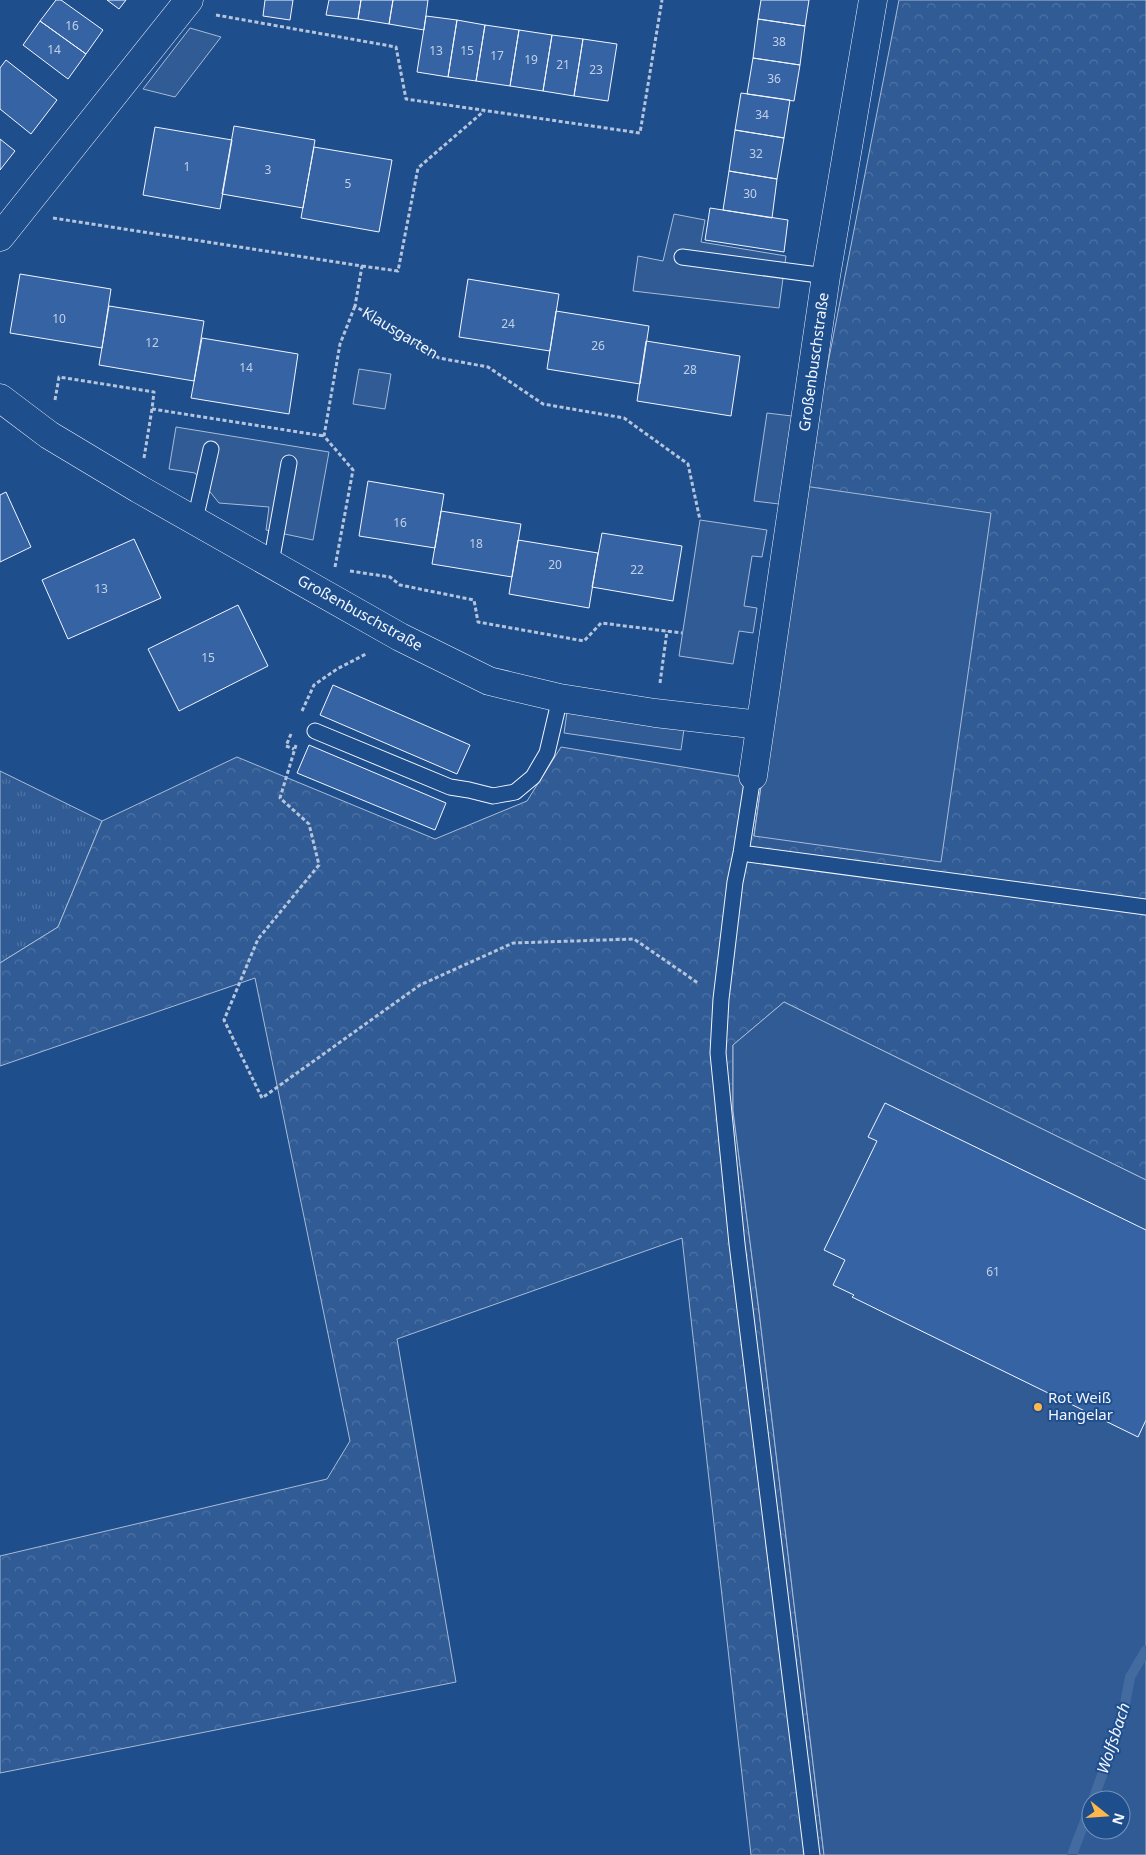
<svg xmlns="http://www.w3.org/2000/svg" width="1146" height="1855" font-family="'Noto Sans',sans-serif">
<defs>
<pattern id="grass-tufts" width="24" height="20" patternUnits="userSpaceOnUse" patternTransform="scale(1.25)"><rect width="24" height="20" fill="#305b95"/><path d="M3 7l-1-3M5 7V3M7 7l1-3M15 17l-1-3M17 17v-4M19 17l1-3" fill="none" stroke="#4e73a5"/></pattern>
<pattern id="forest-crowns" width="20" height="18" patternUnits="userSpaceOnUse" patternTransform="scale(1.25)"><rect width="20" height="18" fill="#305b95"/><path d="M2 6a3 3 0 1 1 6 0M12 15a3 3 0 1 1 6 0" fill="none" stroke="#4e73a5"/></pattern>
</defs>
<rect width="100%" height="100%" fill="#1f4e8c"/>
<path fill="url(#grass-tufts)" stroke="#a8bbd7" d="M0,771L102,821L58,927L0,963Z"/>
<path fill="url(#forest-crowns)" stroke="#a8bbd7" d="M899,0H1146V1180L784,1002L733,1045V1111L759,1311L824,1855H751L682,1238L397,1339L456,1682L0,1773V1556L327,1479L350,1441L255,978L0,1066V963L58,927L102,821L237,757L435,839L527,801L561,747L762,780L754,836L804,486Z"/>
<path fill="#305b95" stroke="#a8bbd7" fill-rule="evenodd" d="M190,28L221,37L175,97L143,89Z
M674,214L705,220L701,242L786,256L779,308L633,291L638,256L663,261Z
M359,369L391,374L385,409L353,404Z
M767,413L792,416L779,504L754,501Z
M176,427L329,452L313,540L266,530L269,507L219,503L195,473L169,469Z
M804,486L991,513L941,862L754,836Z
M700,520L767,530L762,557L752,556L744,606L757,608L753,633L739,631L733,664L679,656Z
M567,712L684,729L681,750L564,733Z
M784,1002L1146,1180V1855H824L759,1311L733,1111V1045ZM1091,1800H1121V1830H1091Z"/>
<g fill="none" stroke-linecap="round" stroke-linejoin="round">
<path stroke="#446ba0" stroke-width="10" d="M1093,1800L1122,1720L1130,1677L1146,1650
M1072,1855L1091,1805"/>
</g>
<path fill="#3563a3" stroke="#f2f6ff" d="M56,0H61L103,30L86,54L40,21Z
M107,0H126L119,9Z
M265,0H293L290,20L263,16Z
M329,0H361L358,19L326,15Z
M361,0H393L389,24L358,19Z
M393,0H428L424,30L389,24Z
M761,0H809L805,26L758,19Z
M426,16L457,20L448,77L417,72Z
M758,19L805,26L800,65L753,58Z
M457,20L485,25L476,81L448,77Z
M40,21L86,54L68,79L23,45Z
M485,25L519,30L510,86L476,81Z
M519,30L552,35L543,91L510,86Z
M552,35L583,39L574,96L543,91Z
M583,39L617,44L608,101L574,96Z
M753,58L800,65L794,101L747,94Z
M6,60L57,100L31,134L0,109V68Z
M741,93L790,100L784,138L735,130Z
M234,126L315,140L303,208L222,194Z
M155,127L232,140L220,209L143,195Z
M735,130L784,138L777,179L729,171Z
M0,139L15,151L0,170Z
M314,147L392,160L379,232L301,218Z
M729,171L777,179L772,218L723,210Z
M710,208L788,220L784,252L705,240Z
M20,274L111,289L102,348L10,333Z
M468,279L559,294L550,351L459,337Z
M109,306L204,321L194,381L99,365Z
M556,311L649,326L640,384L547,369Z
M202,338L298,354L289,414L191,398Z
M646,341L740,356L731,416L637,401Z
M368,481L444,494L435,548L359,536Z
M6,492L31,547L0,562V495Z
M441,511L521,524L512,577L432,564Z
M602,533L682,546L673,601L592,587Z
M134,539L161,598L68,639L42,580Z
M518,540L598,553L589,608L509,594Z
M238,605L268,666L179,711L148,649Z
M333,685L470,745L457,774L320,715Z
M309,745L446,803L435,830L297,773Z
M885,1103L1146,1230V1420L1138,1437L852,1297L854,1295L833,1285L845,1260L824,1250L877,1141L868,1137Z"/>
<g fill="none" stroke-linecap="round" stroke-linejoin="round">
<g stroke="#f2f6ff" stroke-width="17">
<path id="lane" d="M682,257L826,276
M195,520L211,449
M271,563L289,463
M315,731L450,787L469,790L493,796L515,792L533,777L547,753L560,698
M753,776L741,853L735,882L721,999L718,1053L737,1244L812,1855
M741,853L1146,907"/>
</g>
<g stroke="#f2f6ff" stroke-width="29">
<path id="street" d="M0,237L189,0
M0,398L49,435L139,489L400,637L489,681L560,698L655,713L760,725
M753,776L826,276L873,0"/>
</g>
<path stroke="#b3c4dc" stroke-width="3" stroke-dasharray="4 2.5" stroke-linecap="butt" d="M216,15L396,47L406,99L640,133L662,0
M53,218L362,266L355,306L439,358L488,367L543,404L624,418L688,464L700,520
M362,266L398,271L418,168L484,111
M55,400L59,377L154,392L152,409L324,436
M144,458L152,409
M335,567L353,470L324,436L340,344L355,306
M350,571L390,577L400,585L474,600L478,622L584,641L601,623L682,633
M660,683L667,631
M302,711L314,685L337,669L366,654
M291,734L286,746L294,749
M296,745L280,798L309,824L319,865L258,939L224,1020L262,1098L420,985L513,943L634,939L698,983"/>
<use href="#lane" stroke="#1f4e8c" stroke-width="15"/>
<use href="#street" stroke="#1f4e8c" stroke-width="28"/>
</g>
<circle fill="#ffb74d" stroke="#1f4e8c" stroke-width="2" cx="1038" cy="1407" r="5"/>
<g text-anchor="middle" stroke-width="4" stroke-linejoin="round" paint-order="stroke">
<g font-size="12" fill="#c3d1e8">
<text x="72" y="30">16</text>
<text x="779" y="46">38</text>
<text x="54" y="54">14</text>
<text x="436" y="55">13</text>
<text x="467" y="55">15</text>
<text x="497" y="60">17</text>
<text x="531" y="64">19</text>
<text x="563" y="69">21</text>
<text x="596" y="74">23</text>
<text x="774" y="83">36</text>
<text x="762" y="119">34</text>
<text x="756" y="158">32</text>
<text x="187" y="171">1</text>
<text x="268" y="174">3</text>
<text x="348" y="188">5</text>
<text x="750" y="198">30</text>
<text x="59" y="323">10</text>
<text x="508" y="328">24</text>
<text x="152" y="347">12</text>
<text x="598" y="350">26</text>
<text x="246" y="372">14</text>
<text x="690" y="374">28</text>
<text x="400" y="527">16</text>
<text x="476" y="548">18</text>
<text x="555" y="569">20</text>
<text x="637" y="574">22</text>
<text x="101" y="593">13</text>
<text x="208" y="662">15</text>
<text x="993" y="1276">61</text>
</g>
<g font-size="15" fill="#f2f6ff" stroke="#1f4e8c">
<text transform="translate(400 333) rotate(31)" y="5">Klausgarten</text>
<text transform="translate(814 362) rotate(-82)" y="5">Großenbuschstraße</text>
<text transform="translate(360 613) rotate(29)" y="5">Großenbuschstraße</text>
</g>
<g font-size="15" fill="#f2f6ff" stroke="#1f4e8c" text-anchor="start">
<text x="1048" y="1403">Rot Weiß<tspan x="1048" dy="17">Hangelar</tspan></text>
</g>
<g font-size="16" font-style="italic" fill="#f2f6ff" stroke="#1f4e8c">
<text transform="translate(1113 1738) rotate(-72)" y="6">Wolfsbach</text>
</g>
</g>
<g transform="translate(1106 1815) rotate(107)"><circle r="24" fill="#1f4e8c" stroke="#7391ba"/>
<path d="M0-4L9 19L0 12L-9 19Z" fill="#ffb74d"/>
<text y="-8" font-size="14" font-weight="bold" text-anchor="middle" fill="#f2f6ff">N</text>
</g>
</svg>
